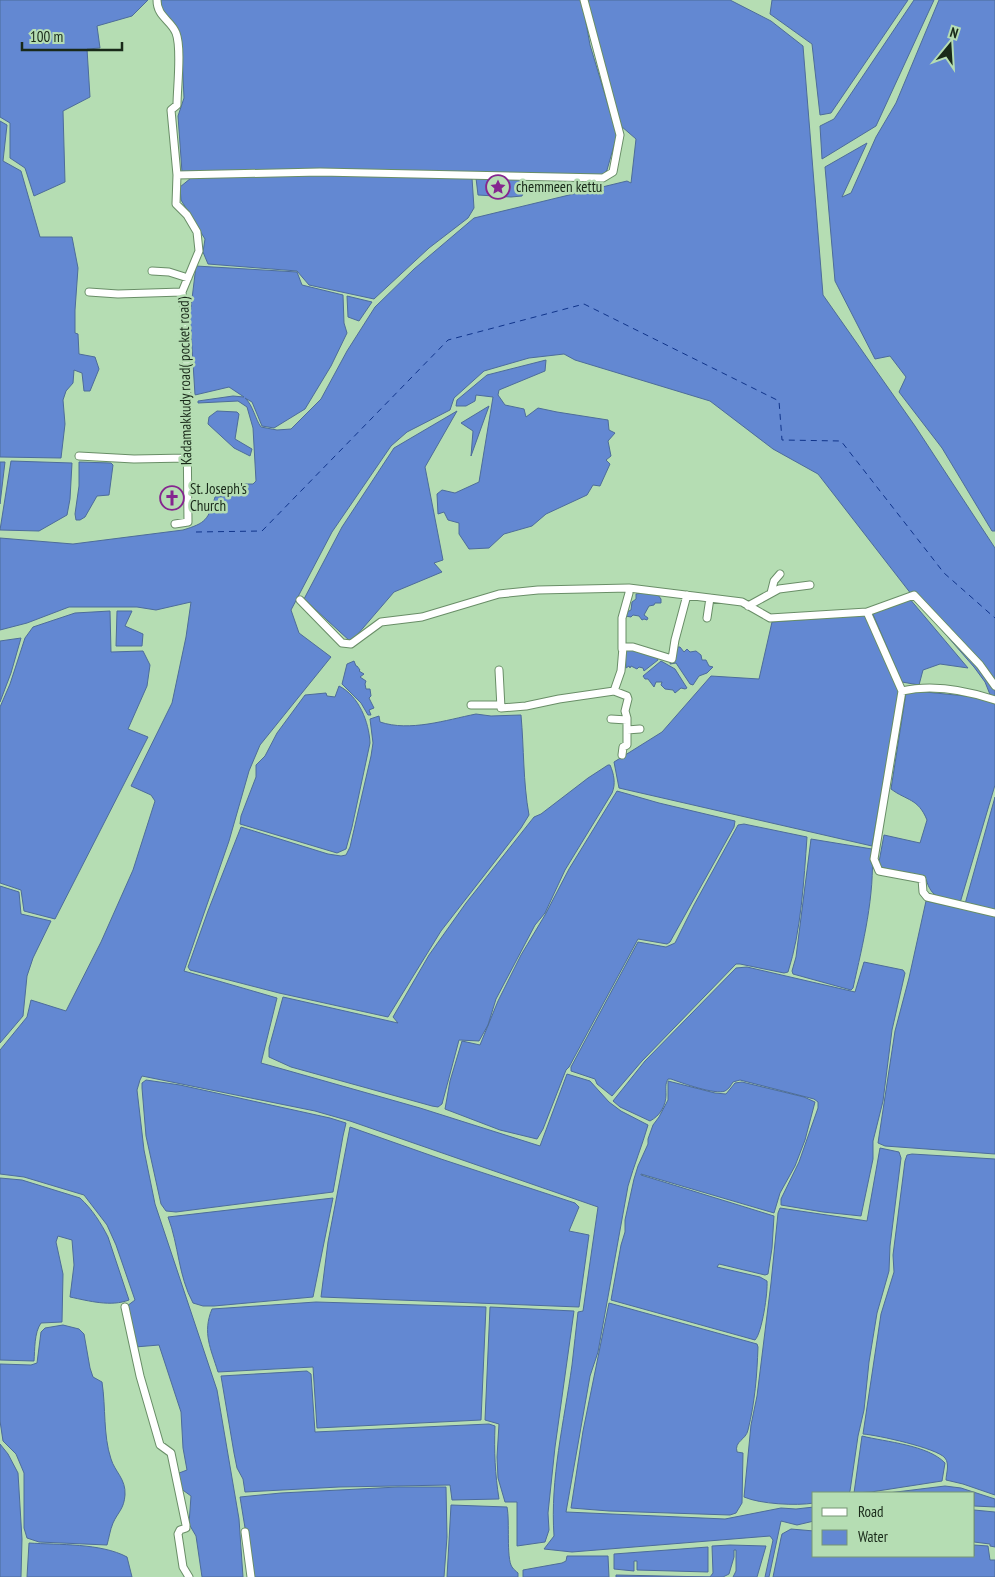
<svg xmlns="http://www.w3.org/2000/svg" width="995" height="1577" font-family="'PT Sans Narrow',sans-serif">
<rect width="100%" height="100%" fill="#b5ddb3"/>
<path fill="#6388d2" stroke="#4d6c9a" d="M0,0H148L132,16L97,26L100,48L87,49L90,97L63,111L65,182L34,196L25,168L10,158V123L0,117Z
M161,0H582L590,45L617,135L607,170L602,176L182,172L178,116L184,98L182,55L178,29L161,8Z
M587,0H730L771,21L803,46L823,295L915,426L995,548V698L991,697L985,682L974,667L915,599L818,474L773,449L710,401L575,360L564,354L529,358L484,371L454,398L450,410L407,432L391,446L332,532L291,610L299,633L331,657L260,745L249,771L229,841L184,971L277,998L261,1063L420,1108L540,1146L567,1074L590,1081L609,1102L621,1111L648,1125C642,1146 634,1165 628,1186L598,1352L590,1376L566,1512L725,1519L781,1508L796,1509L814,1507V1521L797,1525L781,1521L769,1577H765L773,1540L770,1536L572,1552L544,1549L554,1536C550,1478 564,1423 572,1365C574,1347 576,1330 578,1312L583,1311L598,1207L350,1121L315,1111L142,1076L140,1080L137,1090L144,1150L155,1204L217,1390L239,1519L243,1577H202L196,1536L189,1524L191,1496L180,1488L179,1473L187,1470L183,1448L181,1412L159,1345L135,1347L127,1306L135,1300L116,1245L107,1225L84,1195L24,1177L0,1174V1050L27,1017L31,1000L66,1011L101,942L133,870L155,801L151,795L131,786L172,703L186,637L191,602L156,610L137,607H69L27,623L0,630V538L73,544L183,530C206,523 208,520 215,497L230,495L231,484H253L256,481L253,428L247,407L238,401L198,403V401L233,396L244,397L229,387L195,395L190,315L196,266L297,272L302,285L343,295L344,323L347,333L331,366L305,409L274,428L262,426L252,402L245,398C253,405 255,419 261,427L277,430L291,429L321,399L347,351L375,307L414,269L474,218L627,181L631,183L636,139L621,126Z
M772,0H908L831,113L820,115L812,44L770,14Z
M914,0H934L876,126L822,159L820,126L834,119Z
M939,0H995V531H992L942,448L899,392L906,377L890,356L875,359L835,281L825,167L867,143L842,197L851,193L876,137L896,103Z
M0,121L7,125L3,161L21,171L40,237H72L78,268L75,310V333L78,334L79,354L95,357L99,369L90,391H84L82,373L74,370L73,383L66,391L63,400L65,424L61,458L0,457Z
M304,174L472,178L474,208L468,218L429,248L374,299L309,285L297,271L208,264L203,252L205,239L181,200L180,187L191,178Z
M476,178H523L525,189L522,196L511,197L478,195Z
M347,296L372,302L359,321L348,317Z
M546,360L545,371L499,390L498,395L505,405L524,409L526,417L538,408L557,412L608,420L609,430L615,433L608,441L611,456L606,460L610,464L600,486L593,485L587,495L546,514L532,526L504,534L489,548L469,549L459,534V523L448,520L444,512L438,514L437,494L442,490L455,493L479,482L493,397L476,395L475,401L466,406H456L457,400L487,375Z
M489,406L471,456L473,431L461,423Z
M217,411L237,412L239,414L235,439L252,449L250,456L234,448L208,424L209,417Z
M457,411L425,467L443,560L434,563L442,572L394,592L351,642L304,599L342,527L394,448Z
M11,461L72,463L70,499L67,515L39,531L0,530Z
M0,462H5L0,504Z
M79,462L111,463L113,465L109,495L97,496L85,517L80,520H76L75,514L79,486Z
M642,593L658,595L661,599V603H655L654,605L649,606L644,615L648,618L647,620L644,619L642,620L639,616L633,615L631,617L625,616L627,612L631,610L632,602L636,599V594Z
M909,598L968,668L940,664L923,670L919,685L902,682L872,612Z
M110,611L111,652L143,651L150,665L147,686L128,729L148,737L55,919L24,911L21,890L0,883V707L10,684L25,638L33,627L75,613Z
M117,611H132L125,626L143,634L142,646H116Z
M866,615L899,693L872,846L619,788L614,762L662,732L711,676L759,679L772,622Z
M21,638L11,673L0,702V641Z
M676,647H680L684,652L687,649L690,652L696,651L701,655L702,660H706L709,666L713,667L707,673L699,676L693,685L690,684L676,663L670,664Z
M629,648L657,655L658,660L644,671L643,668L639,667L637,669L631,666L630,668L629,666L626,668L625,650Z
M354,661L356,666H357L360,670L359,671L364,674L360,677L366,681L365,684L366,689H370L371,696L369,698L374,708L369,710L371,715H368L361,703L342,684L347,664Z
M661,661L675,669L687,688L685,689L681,688L675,693L673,690L665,689L661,685L662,682H656L654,687L648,679H645L643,676Z
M339,686C359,696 369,722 370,743L352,827L346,849L337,853L240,824L241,816L256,777V765L265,756L277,733L305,695L326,693L327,696L335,697Z
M925,692L976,697L995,702V785L960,903C941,897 932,900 926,879C912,871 896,872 881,867L879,862L884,835L920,843L927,820C918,798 907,801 891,789L906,693Z
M476,714L491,716L521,715C524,748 523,782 529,815L521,828L441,931L388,1017L279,993L190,970L188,967L208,911L241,827L328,854L341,856L346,855L350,847L371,756L373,743L370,719L379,716L380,722C410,732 446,720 476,714Z
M608,765H610C614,774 616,784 612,793L565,870L545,913L535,925L496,999L488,1025L479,1041L459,1040L442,1104L438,1107L432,1106L291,1067L269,1057V1048L283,997L398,1023L393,1017L429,955L466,903L534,817L541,814L588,778Z
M617,791L659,803L735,821L734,827L670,942L667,944L638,939L569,1067L566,1070L543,1129L537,1139L500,1130L445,1109L450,1081L462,1041L480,1045L498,1001L521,955L545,915L569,869Z
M995,797V911L965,904Z
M744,824L807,837C804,880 801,932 788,972L784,973L740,964H736L642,1061L612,1096L597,1084L595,1079L571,1071V1067L638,942L666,947L675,943L694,905L738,825Z
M811,839L872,849C875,896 863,943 853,988L851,990L793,974L792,971L796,957Z
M0,886L19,892L21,914L51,921L33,958L27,976L23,1016L0,1043Z
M926,901L995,916V1154L885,1146L878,1143L895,1031L909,978Z
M864,962L903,970L905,973L892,1030L883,1101L873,1141V1159L861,1216L823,1212L781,1205V1199L799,1162L818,1108V1102L814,1099L740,1080L733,1082C731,1085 729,1089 725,1091C715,1095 682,1083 671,1079H668C665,1084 666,1088 666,1095C666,1105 660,1116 650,1121L620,1107L613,1101L645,1061L736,968L747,967L855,992Z
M146,1080L180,1085L330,1118L346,1123L343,1136L333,1192L176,1212L166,1211L161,1204L146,1136L142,1088V1083Z
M668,1081L715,1093L726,1094L735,1083L742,1082L804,1097L815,1102L805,1140L795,1166L780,1193L774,1213L641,1174V1175L774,1216L772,1248L768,1274L765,1275L719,1264L717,1267L760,1277L767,1281C768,1292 762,1333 755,1340L611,1300L621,1245L625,1232V1220L634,1179L638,1166L648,1144V1139L653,1125L659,1117L668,1100Z
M350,1127L441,1159L575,1203L579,1207L569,1231L589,1235L579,1307L321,1297L328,1242Z
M880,1148L899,1152L901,1158L890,1246L889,1271L877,1313L869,1362L864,1410L858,1436L850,1491L849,1493H814V1503C796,1506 760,1504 744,1497L751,1425L757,1396L771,1283L778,1213L780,1208L867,1221Z
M912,1154L995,1159V1495L963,1484L946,1480C946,1474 950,1464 945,1458C937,1448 877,1435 863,1434L881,1314L894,1272L893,1255L905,1161L907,1155Z
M0,1178L22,1180L80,1198C92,1209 101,1223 108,1237L129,1300C111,1307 89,1301 70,1297L74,1265L72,1240L58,1236L56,1242L63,1274L62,1322L41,1323C34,1333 35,1349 34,1361L0,1360Z
M333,1198L313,1297L214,1306H203L193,1303C178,1275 179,1246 168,1217Z
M316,1302L486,1307L481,1420L317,1428L313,1367L218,1372C211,1349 202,1333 212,1309Z
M609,1303L757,1344L758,1347C757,1375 755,1402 748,1430C746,1440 734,1441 737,1452L743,1453L742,1503L736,1513L730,1515L609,1511L571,1508L583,1431Z
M490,1307L574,1311L555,1447L548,1513L549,1530L545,1542L517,1546V1502H505L498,1478L497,1457L499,1424L485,1420Z
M63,1325L79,1329L84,1334L90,1368L93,1377L102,1382C106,1408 103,1435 111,1459C115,1472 126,1479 125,1495C124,1509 118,1512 113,1523C110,1530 109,1538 107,1545L39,1542L27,1538L24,1528V1473L16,1454L3,1441L0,1421V1364L31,1365L37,1363L41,1332L45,1328Z
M307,1371L311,1374L315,1432L489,1424L495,1426C494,1451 495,1474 499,1499L452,1500L450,1485L339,1487L245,1492L243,1479L237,1468L234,1453L221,1376Z
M862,1436C886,1442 928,1445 945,1463L942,1481L871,1492L854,1493Z
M0,1444L8,1454L18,1473L22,1539L21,1577H0Z
M945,1486L961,1488L995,1499V1507L974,1506V1493H888Z
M398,1487H446L447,1537L444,1577H253L240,1497L281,1493Z
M451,1505L507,1507C510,1521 506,1558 512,1567C514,1570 516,1571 518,1573V1577H447Z
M974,1510L995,1512V1547L990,1546V1544L974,1542Z
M791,1529L814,1531V1556H974V1545L988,1546L990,1560H995V1577H773L781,1538L782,1534Z
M29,1543C59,1545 101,1543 127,1557L132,1577H27Z
M730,1545L766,1546L757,1577H733L736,1571V1550H734V1557L729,1574L723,1577H616V1575L710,1577L713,1573L712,1546Z
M708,1547V1572L637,1570V1561H634V1571L614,1569V1554Z
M567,1556H608L609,1577H523V1570L562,1563L566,1561Z"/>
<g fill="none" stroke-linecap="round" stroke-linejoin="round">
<path stroke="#10348b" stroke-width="1" stroke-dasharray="6 5" stroke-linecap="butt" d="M196,532L262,531L448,340L584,304L779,401L782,440L841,441L944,573L995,618"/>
<g stroke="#698e67" stroke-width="9">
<path id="minor" d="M157,0C157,17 171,20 176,33C182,48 177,88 177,105L171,110L177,175L176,204L187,215L197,232L199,251L182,292L186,327L188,522L175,524
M177,175L320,172L603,178L613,172L620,135L584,0
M152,271L169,272L188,278
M89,292L118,294L182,292
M79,456L134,459L187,458
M771,593L774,581L780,574
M300,600L342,643L351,644L381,622L422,617L499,594L538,590L629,588L742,602L770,618L867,612L902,691L874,859L879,871L922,879L923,892L927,897L995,913
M748,606L779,589L810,585
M867,612L914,595L980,665L995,686
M707,618L710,598
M622,649V618L629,593V588
M499,670L501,708L526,706L559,699L614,691L621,671L623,647H633L672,659L675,640L687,595
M614,691L627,696L628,699L625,711L627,718V745L623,747L622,755
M902,691C933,684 965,690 995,700
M471,705H500
M611,719L627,720
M627,730L640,729
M125,1307L140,1376L160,1445L171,1453L186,1525V1528L180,1530L178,1534L183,1567L189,1577
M245,1532L251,1577"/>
</g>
<use href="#minor" stroke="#fff" stroke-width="7"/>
</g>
<defs>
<g id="sight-ring" transform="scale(1.25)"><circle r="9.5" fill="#b5ddb3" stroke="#85258f" stroke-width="1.5"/><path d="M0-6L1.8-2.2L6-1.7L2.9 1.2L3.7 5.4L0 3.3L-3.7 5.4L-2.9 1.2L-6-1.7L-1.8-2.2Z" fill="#85258f"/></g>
<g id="church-ring" transform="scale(1.25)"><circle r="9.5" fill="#b5ddb3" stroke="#85258f" stroke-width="1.5"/><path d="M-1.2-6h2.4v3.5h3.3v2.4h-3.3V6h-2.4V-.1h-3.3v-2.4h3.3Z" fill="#85258f"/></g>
</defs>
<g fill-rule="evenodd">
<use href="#sight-ring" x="498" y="187"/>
<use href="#church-ring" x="172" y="498"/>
</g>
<g text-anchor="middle" stroke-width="5" stroke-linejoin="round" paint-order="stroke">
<g font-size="15" fill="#192919" stroke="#b5ddb3" text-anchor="start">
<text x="516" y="192">chemmeen kettu</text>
<text x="190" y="494">St. Joseph's<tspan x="190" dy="17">Church</tspan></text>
</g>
<g font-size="15" fill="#192919" stroke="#b5ddb3">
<text transform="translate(185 381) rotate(-91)" y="5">Kadamakkudy road( pocket road)</text>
</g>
</g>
<rect x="812" y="1492" width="162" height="65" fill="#b5ddb3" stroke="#779575"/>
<rect x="822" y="1508" width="25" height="8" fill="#ffffff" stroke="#779575"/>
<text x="858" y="1517" font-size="15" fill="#192919">Road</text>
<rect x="822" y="1530" width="25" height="15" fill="#6388d2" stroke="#779575"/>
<text x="858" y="1542" font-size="15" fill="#192919">Water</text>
<g transform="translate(950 45) rotate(18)" stroke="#b5ddb3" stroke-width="4" paint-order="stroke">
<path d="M0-4L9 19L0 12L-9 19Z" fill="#192919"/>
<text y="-8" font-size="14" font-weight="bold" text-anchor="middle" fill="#192919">N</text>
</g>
<path d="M22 42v8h100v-8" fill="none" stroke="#192919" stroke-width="2.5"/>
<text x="30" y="42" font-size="15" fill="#192919" stroke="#b5ddb3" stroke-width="4" paint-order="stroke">100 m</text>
</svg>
